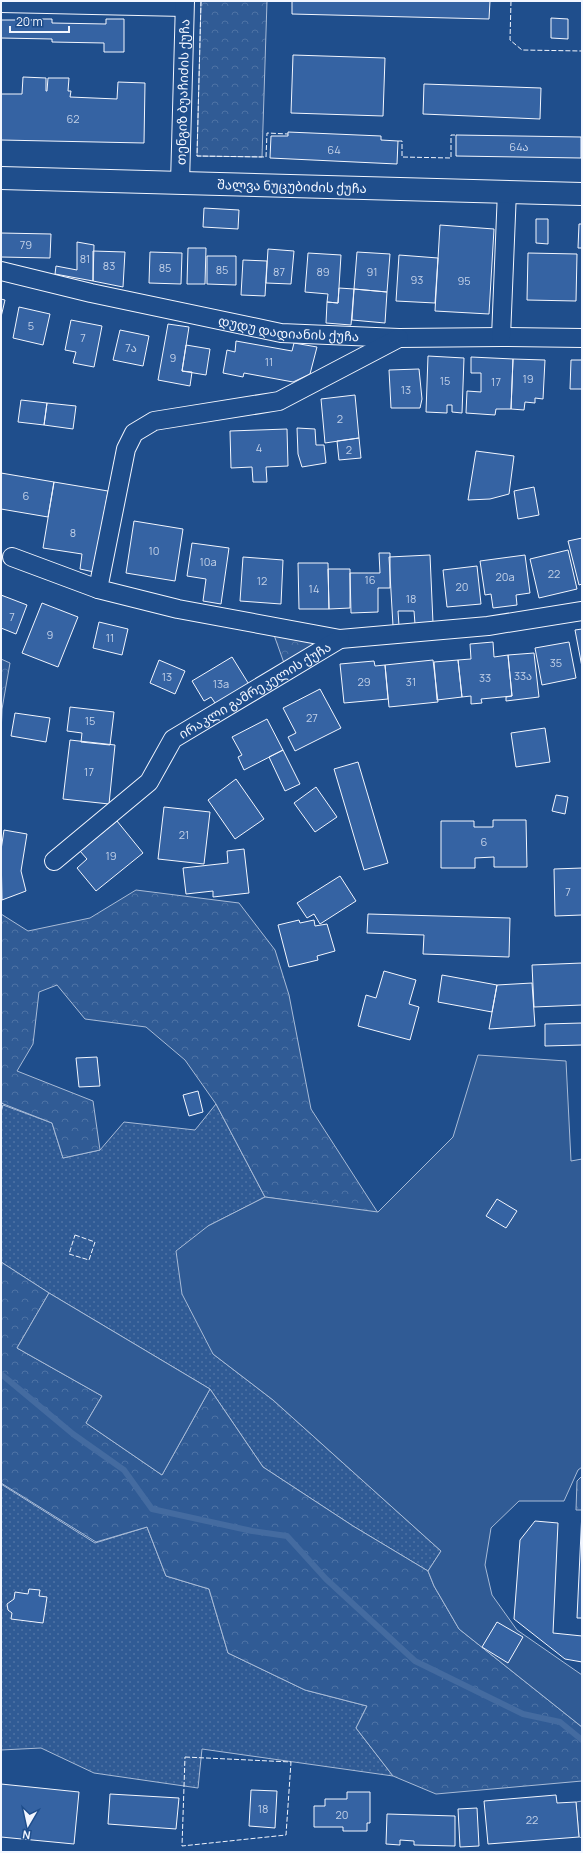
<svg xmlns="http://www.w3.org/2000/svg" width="583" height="1853" font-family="Manrope,'Noto Sans Georgian',sans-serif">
<defs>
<pattern id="grass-dots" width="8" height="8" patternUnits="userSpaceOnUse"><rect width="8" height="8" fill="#305b95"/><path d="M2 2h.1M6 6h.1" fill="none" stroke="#4e73a5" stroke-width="1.8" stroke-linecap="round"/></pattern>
<pattern id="forest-crowns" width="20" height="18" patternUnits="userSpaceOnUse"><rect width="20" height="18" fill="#305b95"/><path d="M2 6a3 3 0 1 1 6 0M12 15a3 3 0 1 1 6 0" fill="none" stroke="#4e73a5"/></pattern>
</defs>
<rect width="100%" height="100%" fill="#1f4e8c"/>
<path fill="url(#grass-dots)" stroke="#a8bbd7" d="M216,1104L265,1197L208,1226L213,1354L273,1400L441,1551L428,1571L353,1526L263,1467L210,1389L49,1293L1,1262V1112L3,1105L52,1123L63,1158L100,1150L124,1122L195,1130Z
M1,1484L95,1543L147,1527L166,1576L209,1589L228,1653L305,1690L367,1706L356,1728L393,1776L202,1749L198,1788L94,1773L41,1748L1,1750Z"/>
<path fill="url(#forest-crowns)" stroke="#a8bbd7" d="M201,1H267L262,157L197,156Z
M274,635L313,641L314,647L284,663Z
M1,659L10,663L2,709L1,736Z
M136,890L239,903L275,950L289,995L311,1109L378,1213L265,1197L216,1104L185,1060L146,1027L85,1019L57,985L39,992L33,1044L17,1071L93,1101L100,1150L63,1158L52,1123L1,1103V914L28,931L90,918Z
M1,1262L49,1293L17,1348L102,1396L86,1423L162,1475L210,1389L263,1467L353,1526L428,1571L434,1586L459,1629L582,1727V1781L436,1794L393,1776L356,1728L367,1706L305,1690L228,1653L209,1589L166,1576L147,1527L96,1542L1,1483Z
M582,1476V1510H576L577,1481Z"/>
<path fill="#305b95" stroke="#a8bbd7" d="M478,1055L566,1061L571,1161L582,1159V1467L578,1470L564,1501H519L491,1528L485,1565L492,1595L517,1630L582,1675V1727L459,1629L434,1586L428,1571L441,1551L273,1400L213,1354L182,1294L176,1251L208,1226L265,1197L378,1212L453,1137Z
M49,1293L210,1389L162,1475L86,1423L102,1396L17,1348Z
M582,1801V1838L579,1837L576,1802Z"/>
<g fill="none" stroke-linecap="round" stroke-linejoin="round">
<path stroke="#446ba0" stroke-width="6" d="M1,1374L73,1434L124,1470L152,1509L252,1531L287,1536L326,1579L415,1661L523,1714L560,1722L582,1740"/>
</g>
<path fill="#3563a3" stroke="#f2f6ff" d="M292,1H490L489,19L292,14Z
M551,18L568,19V39L551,38Z
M32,19H52V23L106,24V19H124V52H104V43L52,42V39L1,38V20H32Z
M293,55L385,58L383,116L291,113Z
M23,77L46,78V91H47L48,78H69L68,91H71L70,97L117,99L118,82L145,83L144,143L1,140V94H22Z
M424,84L541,88L540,119L423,114Z
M288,132L381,136V140L398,141L397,164L270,158L271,136H288Z
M456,135L581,137V158L456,156Z
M204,208L239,210L238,229L203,227Z
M536,219H548V244L536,243Z
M579,224H582V248H578Z
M440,225L494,229L489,314L435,311Z
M1,233L51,234L50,258L1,257Z
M77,242L94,245L93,281L55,274L56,266L77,270Z
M188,248H206L205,284H187Z
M268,249L294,251L291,284L266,283Z
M93,251L125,252L123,287L93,281Z
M150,252L182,253L181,284L149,283Z
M357,252L390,254L387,292L354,289Z
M308,253L341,255L338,303L327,302L328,294L305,292Z
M528,253L577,254L576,301L527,300Z
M399,255L438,258L435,303L396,301Z
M207,256H236V285L207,284Z
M243,260L267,261L265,296L241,295Z
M339,288L354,289L351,325L326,323L327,302L338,303Z
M354,289L387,292L385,323L352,320Z
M1,299L5,300L1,317Z
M19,307L50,314L43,345L13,338Z
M71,320L102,326L94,367L73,363L76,352L65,350Z
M168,324L189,327L182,371L192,372L190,386L158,380Z
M120,330L149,336L143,366L113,360Z
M236,341L292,351L294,343L317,347L310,374L293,382L244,373L243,377L223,373L227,350L235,352Z
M186,345L210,349L206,375L182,371Z
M428,356L464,358L462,413L452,412V405H447V413L426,412Z
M471,357L513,359L511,409H496L495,415L466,413L467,391L481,392V373H471Z
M513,359L545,360L543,399L535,398V403L525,402L524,410L511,409Z
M571,360H582V389H570Z
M419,369L422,399L420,408H391L389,370Z
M355,395L359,438L325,443L321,399Z
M21,400L47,403L44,425L18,422Z
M47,403L76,406L73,429L44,425Z
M297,428L315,429L316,445H324L326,463L302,467L298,454Z
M287,429L288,466L266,467L267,482H253L252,467L231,468L230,431Z
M359,438L361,458L339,460L337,441Z
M476,451L514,456L509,494L490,499L468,500Z
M1,473L54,482L48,517L1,509Z
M54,482L108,491L94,572L80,569L82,554L43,548Z
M534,487L539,515L518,519L514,491Z
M134,521L183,529L175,581L126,573Z
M582,538V584L579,585L568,541Z
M192,543L229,548L221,604L203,601L206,579L187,576Z
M568,550L577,589L539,598L530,559Z
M379,553H390V588H378V612L351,613L350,573H380Z
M430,555L433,623L415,624L414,611H398L399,626H393L389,557Z
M525,555L530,593L516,595L517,605L493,608L491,594L485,595L480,561Z
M243,557L283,560L281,604L240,601Z
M298,563H328L329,609H299Z
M477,566L481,604L447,607L443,570Z
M328,569H350V608L329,609Z
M1,595L27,605L16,634L1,628Z
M42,603L78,617L58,667L22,653Z
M99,622L128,629L122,655L93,648Z
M582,629V667L575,630Z
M493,642L494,657L508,655L512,696L481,699L482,703L471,704V696L462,697L458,660L471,659L470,644Z
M569,642L576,678L542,685L535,648Z
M534,653L539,697L506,701V697L512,696L508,655Z
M232,657L250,686L217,706L211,697L204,701L192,681Z
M159,660L185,671L175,694L150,683Z
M433,660L438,702L389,707L385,665Z
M458,660L462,697L437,700L434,662Z
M374,661L375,666L385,665L388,699L344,703L340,664Z
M320,689L341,728L295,751L288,737L296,733L283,708Z
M70,707L114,712L110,745L81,742L82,733L67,731Z
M15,713L50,718L46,742L11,736Z
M267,719L283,750L244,770L238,757L242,755L232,737Z
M545,728L550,762L516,767L511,733Z
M70,740L115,745L109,804L63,799Z
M283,750L300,784L285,791L269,757Z
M358,762L388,863L364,870L334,769Z
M236,779L264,819L235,839L208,800Z
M316,787L337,817L315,832L294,803Z
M556,795L568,797L565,814L552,811Z
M164,807L210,812L204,864L158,859Z
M493,820H526L527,867H494V857L475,858V868H441V821H474V827H493Z
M117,821L143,853L96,891L77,868L87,859L80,851Z
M4,830L27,834L21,871L26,891L2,900L1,850Z
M244,849L249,893L213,897V891L186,894L183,868L228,863L227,851Z
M582,868V915L555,916L554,869Z
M340,876L356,901L320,924L314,914L307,918L297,903Z
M368,914L510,918L509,957L423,954L424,935L367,933Z
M299,920L300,923L314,920L315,926L327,924L335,951L317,956L318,960L289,967L278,925Z
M582,963V1005L534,1007L532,965Z
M384,971L416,980L409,1004L419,1007L410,1040L358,1026L366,995L376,998Z
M442,975L497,985L492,1012L438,1002Z
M532,983L535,1026L489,1029L497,985Z
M582,1023V1045L545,1046V1024Z
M97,1057L100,1086L79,1087L76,1058Z
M198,1091L203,1112L189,1116L183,1095Z
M497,1199L517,1211L506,1228L486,1216Z
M582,1511V1618H577Z
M535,1521L558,1523L553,1633L582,1636V1662L565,1659L514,1619L520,1540Z
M29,1589L40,1590L39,1596L47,1597L43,1623L11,1619L12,1613L8,1610L7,1604L14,1599L15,1592L28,1594Z
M497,1622L523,1637L508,1663L482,1647Z
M1,1784L79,1792L74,1844L1,1837Z
M251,1790L277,1791L275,1828L249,1826Z
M347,1792H370V1823H367V1831H343V1827H314V1806H325V1799H347Z
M110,1794L179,1798L176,1829L108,1824Z
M556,1795L557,1803L576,1802L579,1837L488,1844L484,1801Z
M477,1808L479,1846L460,1847L458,1809Z
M387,1814L455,1816V1846L414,1845V1841L400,1840V1845L386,1844Z"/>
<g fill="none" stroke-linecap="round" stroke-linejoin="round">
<g stroke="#f2f6ff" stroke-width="20">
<g id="minor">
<path d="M1,3L184,7"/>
<path id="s1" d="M180,183L185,1"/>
<path id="s2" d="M1,271L91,293L281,333L399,338L501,337L582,338"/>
<path d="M501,337L507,191"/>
<path d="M399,338L279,401L154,421L134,433L126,449L98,589L178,609L340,639L488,626L582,611"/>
<path d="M12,557L98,589"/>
<path id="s3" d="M54,861L149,782L173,739L340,639"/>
</g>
</g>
<g stroke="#f2f6ff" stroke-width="24">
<g id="secondary">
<path id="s4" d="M1,178L582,194"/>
</g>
</g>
<use href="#minor" stroke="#1f4e8c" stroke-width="18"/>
<use href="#secondary" stroke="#1f4e8c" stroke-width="22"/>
<path stroke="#f2f6ff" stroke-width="1" stroke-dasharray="5 2" stroke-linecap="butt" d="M201,1L197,156L266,157L267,133L288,134
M511,1L510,40L522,50L582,51
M398,141H402V157L451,158V135H456
M75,1235L95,1242L89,1260L69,1254Z
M185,1757L291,1762L286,1835L182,1846Z"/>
</g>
<g text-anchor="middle" stroke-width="3" stroke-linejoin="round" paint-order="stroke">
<g font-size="11" fill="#c3d1e8">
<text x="73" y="123">62</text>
<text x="519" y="151">64ა</text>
<text x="334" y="154">64</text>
<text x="26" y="249">79</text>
<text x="85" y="263">81</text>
<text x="109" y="270">83</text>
<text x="165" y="272">85</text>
<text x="222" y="274">85</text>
<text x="279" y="276">87</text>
<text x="323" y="276">89</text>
<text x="372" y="276">91</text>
<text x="417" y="284">93</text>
<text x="464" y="285">95</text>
<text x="31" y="330">5</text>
<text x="83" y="342">7</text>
<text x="131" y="352">7ა</text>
<text x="173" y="362">9</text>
<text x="269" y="366">11</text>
<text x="528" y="383">19</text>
<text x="445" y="385">15</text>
<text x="496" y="386">17</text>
<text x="406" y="394">13</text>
<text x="340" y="423">2</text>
<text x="259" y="452">4</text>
<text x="349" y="454">2</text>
<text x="26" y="500">6</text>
<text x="73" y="537">8</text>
<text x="154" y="555">10</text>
<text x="208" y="566">10a</text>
<text x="554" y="578">22</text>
<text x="505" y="581">20a</text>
<text x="370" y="584">16</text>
<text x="262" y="585">12</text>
<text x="462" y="591">20</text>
<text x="314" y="593">14</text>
<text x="411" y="603">18</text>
<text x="12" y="621">7</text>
<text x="50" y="639">9</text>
<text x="110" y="642">11</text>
<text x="556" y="667">35</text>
<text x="523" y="680">33ა</text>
<text x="167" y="681">13</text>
<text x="485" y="682">33</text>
<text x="364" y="686">29</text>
<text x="411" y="686">31</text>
<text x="221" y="688">13a</text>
<text x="312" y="722">27</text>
<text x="90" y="725">15</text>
<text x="89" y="776">17</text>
<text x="184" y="839">21</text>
<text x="484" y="846">6</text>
<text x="111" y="860">19</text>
<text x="568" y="896">7</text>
<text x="263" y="1813">18</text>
<text x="342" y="1819">20</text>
<text x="532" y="1824">22</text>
</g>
<g font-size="13" fill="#f2f6ff" stroke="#1f4e8c">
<text dy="5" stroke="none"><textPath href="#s1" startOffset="91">თენგიზ ბუაჩიძის ქუჩა</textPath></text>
<text dy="5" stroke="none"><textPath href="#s4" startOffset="291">შალვა ნუცუბიძის ქუჩა</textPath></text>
<text dy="5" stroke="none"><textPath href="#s2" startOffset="294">დუდუ დადიანის ქუჩა</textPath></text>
<text dy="5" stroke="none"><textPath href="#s3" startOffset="268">ირაკლი გამრეკელის ქუჩა</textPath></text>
</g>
</g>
<rect width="583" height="1853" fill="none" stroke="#f2f6ff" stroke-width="4"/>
<g transform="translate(28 1825) rotate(189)" stroke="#1f4e8c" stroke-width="3" paint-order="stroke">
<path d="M0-3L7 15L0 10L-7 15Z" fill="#f2f6ff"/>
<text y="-6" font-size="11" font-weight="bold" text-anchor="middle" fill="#f2f6ff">N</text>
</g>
<path d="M10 26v6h59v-6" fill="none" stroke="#f2f6ff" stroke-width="2"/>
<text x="16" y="26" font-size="12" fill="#f2f6ff" stroke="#1f4e8c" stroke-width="3" paint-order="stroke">20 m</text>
</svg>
